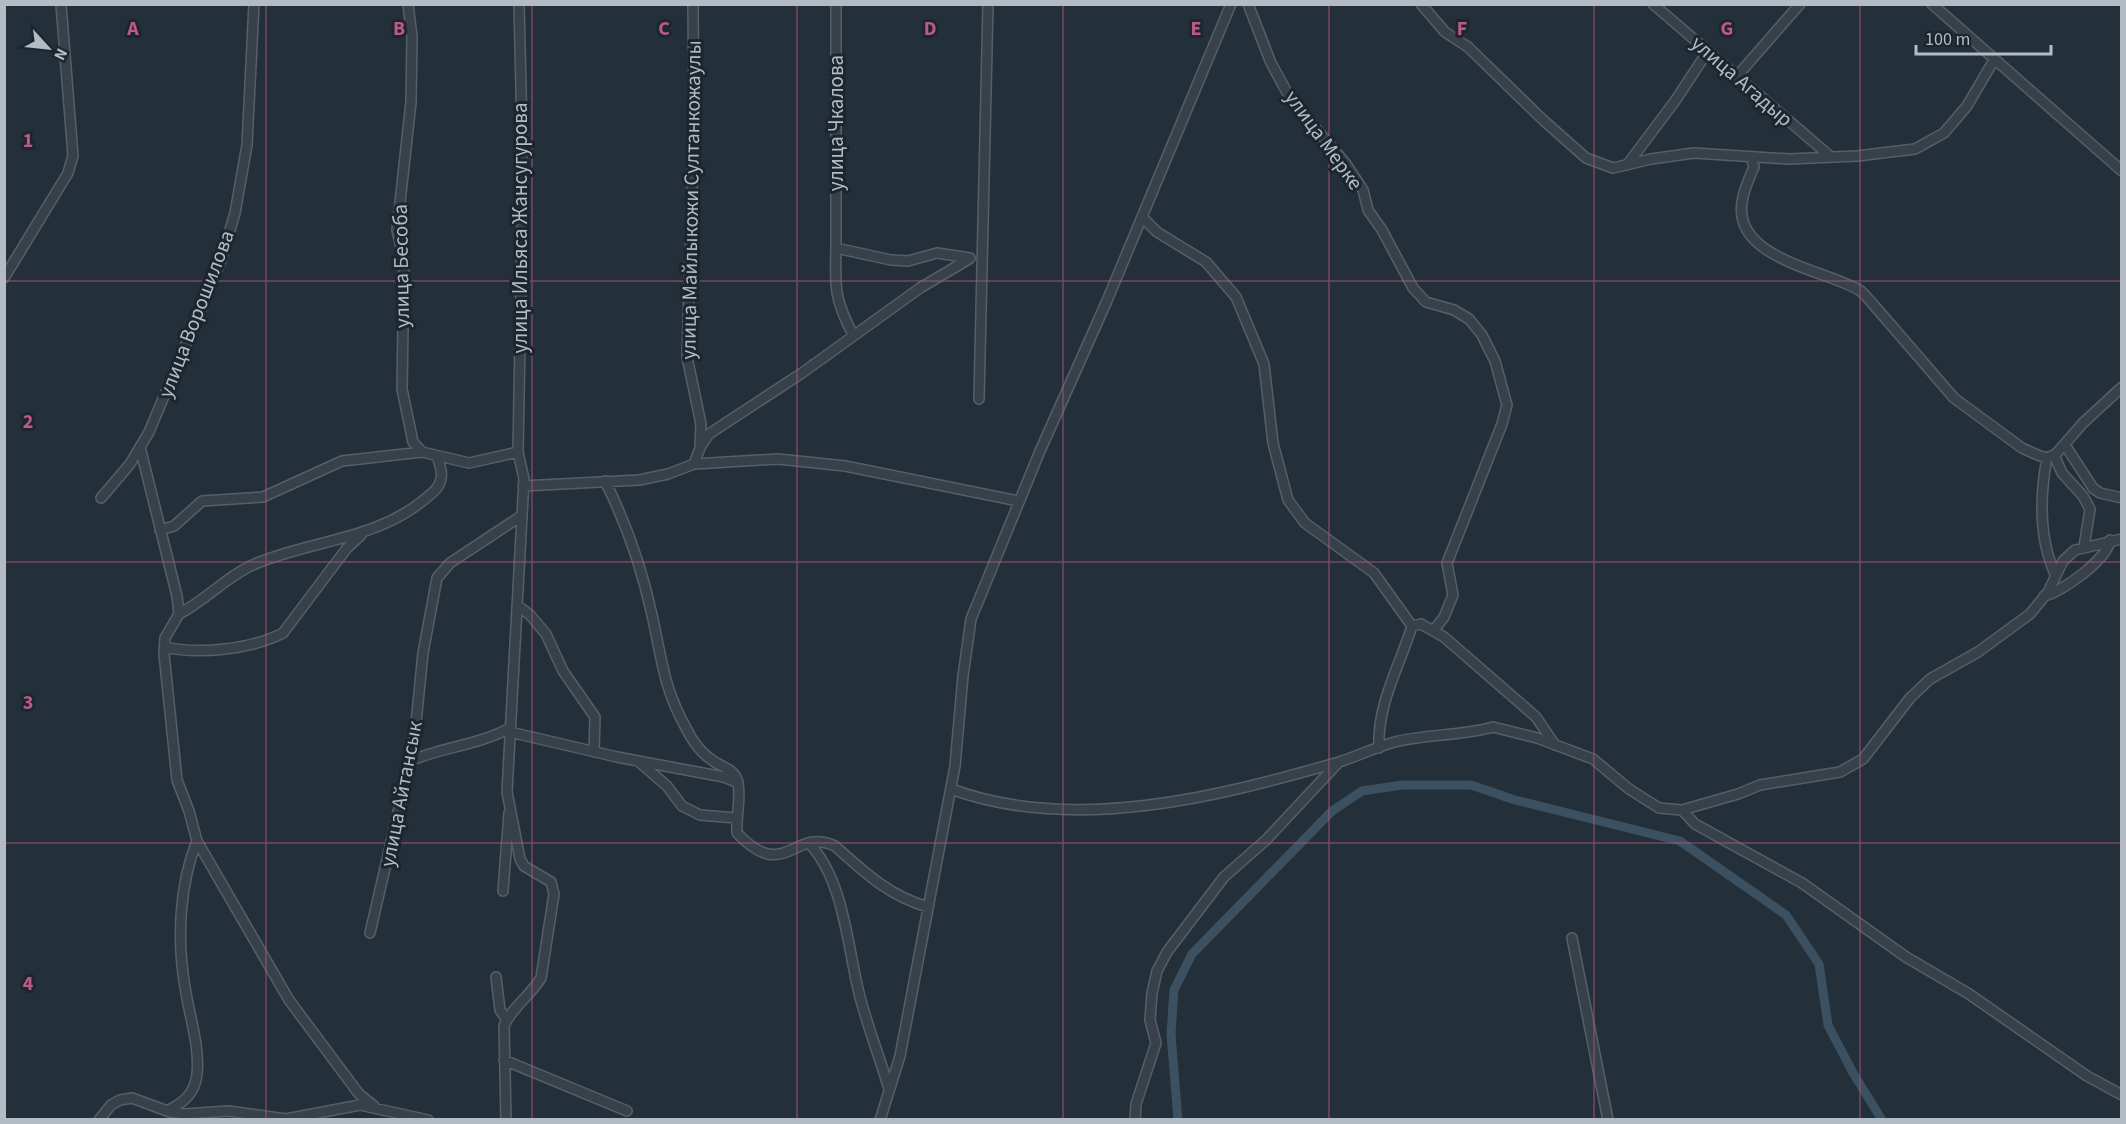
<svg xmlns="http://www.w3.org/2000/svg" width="2126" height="1124" font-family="'Source Sans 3',sans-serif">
<rect width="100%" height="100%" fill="#243039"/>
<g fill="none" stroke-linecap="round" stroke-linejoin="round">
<path stroke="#3b5060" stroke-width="9" d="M1178,1120L1171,1034L1174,990L1192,954L1332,811L1362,791L1402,785H1471L1515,800L1680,841L1786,915L1819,964L1828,1025L1853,1073L1882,1120"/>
<g stroke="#565f67" stroke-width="12">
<path id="minor" d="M408,4L412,37L411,102L397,230L404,261L402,389L413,442L422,452
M693,4L694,125L687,357L701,424L700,448L694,464
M836,4V248L891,260L908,261L937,253L970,258
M1248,4L1271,63L1290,98L1346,164L1363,190L1368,210L1382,230L1413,288L1426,302L1454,310L1469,319L1482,335L1495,361L1507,405L1502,424L1447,563L1453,595L1444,617L1434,630
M1421,4L1445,32L1468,47L1542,119L1586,158L1613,168L1651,159L1694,153L1789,159L1857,156L1915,149L1944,133L1967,106L1994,60
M1653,4L1831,157
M1932,4L2122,171
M1738,75L1800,4
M1751,157L1754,167C1750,176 1745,187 1743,197C1728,258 1823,269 1859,290C1864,293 1868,299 1872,303L1954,398L2022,448L2040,456L2047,458L2056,454L2083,423L2122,387
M1627,165L1675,101L1708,51
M1142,217L1157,232L1206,262L1236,297L1264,364L1273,443L1288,500L1305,523L1374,573L1412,626
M836,248C835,288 834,298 853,335
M4,278L68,173L73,156L61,4
M979,399L988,4
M2065,445L2093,488L2100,493L2122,498
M701,446L709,434L802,373L920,288L969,259
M140,447L177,596L179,614L165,638L164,654L177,780L189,811L197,841L289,1000L359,1094L374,1106
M2054,455L2062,473L2083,496L2090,509L2084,547
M2047,458C2040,495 2039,538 2055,574
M605,481C626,523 642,569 652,615C662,659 663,687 686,728C691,739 701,753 712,760C722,768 735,768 738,783C741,799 736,816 737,833C785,884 794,826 835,846C864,872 889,896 928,907
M523,486L639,480L668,474L694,464L778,459L845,466L1019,501
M101,498L130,464L149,432L221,261L235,213L247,145L254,4
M160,530L174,526L202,501L263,497L342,461L422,452L469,463L518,452
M2044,596C2062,592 2108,559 2110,540
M517,605L530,615L546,634L563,671L595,717L594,752
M179,614C206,600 227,576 255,564C312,540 376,540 425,499C432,493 440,488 441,478C443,472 439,463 437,456
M1412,626L1421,624L1444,637L1536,717L1555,745
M165,647C199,655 252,649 283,633L347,548L361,535
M510,732L617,757L724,777L738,783
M1379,748C1377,704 1399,668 1412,626
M410,761C442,747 479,745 510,728
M638,761L667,786L682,806L700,815L736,818
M951,789C1074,834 1217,797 1339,762C1358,756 1376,747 1395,742C1427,734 1461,736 1493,727L1537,738L1593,759L1629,789L1659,808L1682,810L1695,824L1802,883L1906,957L1969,994L2087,1076L2122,1095
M1682,810L1738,794L1760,785L1840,772L1863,759L1910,698L1930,679L1978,652L2030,614L2048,592L2063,561L2075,550L2122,539
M809,843C845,882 847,947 860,997C868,1028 880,1058 889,1089
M503,891L509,813
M370,933L414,743L423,653L437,578L450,563L521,516
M1572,938L1608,1120
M496,977L500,1010L507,1020
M504,1060L627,1111
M167,1111C183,1103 195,1094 197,1074C200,1046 189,1015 185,987C177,941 179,885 197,841
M99,1120L111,1105L120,1100L132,1098L170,1112L185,1114L228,1111L286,1119L360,1105L428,1120
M506,1120L504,1026C512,1007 530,996 541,978L554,894L551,882L524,866L520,859L507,792L524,479L518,452L523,175L519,4
M880,1120L900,1056L955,766L963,676L971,619L1040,451L1106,303L1231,4
M1135,1120L1136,1104L1156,1043L1150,1020L1152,993L1157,971L1167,952L1224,877L1266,840L1339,762"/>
</g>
<use href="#minor" stroke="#384149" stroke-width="9"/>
</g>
<path fill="none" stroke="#bc5a85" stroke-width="1.5" stroke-opacity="0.55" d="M266,4V1120M532,4V1120M797,4V1120M1063,4V1120M1329,4V1120M1594,4V1120M1860,4V1120M4,281H2122M4,562H2122M4,843H2122"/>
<g text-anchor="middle" stroke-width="6" stroke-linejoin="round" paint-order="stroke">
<g font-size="21" fill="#b3bcc5" stroke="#1d262e">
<text transform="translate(1742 81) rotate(41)" y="7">улица Агадыр</text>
<text transform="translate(836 123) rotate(-90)" y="7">улица Чкалова</text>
<text transform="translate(1324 140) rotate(54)" y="7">улица Мерке</text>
<text transform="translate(691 200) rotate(-89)" y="7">улица Майлыкожи Султанкожаулы</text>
<text transform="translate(520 228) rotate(-90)" y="7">улица Ильяса Жансугурова</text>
<text transform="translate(401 266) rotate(-91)" y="7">улица Бесоба</text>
<text transform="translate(196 314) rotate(-69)" y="7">улица Ворошилова</text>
<text transform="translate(401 794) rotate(-79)" y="7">улица Айтансык</text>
</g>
</g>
<g font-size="20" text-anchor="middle" font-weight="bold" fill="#bc5a85" stroke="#1d262e" stroke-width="6" stroke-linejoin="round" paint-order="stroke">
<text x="133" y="35">A</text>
<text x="399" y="35">B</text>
<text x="664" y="35">C</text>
<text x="930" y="35">D</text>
<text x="1196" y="35">E</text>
<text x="1462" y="35">F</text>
<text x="1727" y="35">G</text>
<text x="28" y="147">1</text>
<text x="28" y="428">2</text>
<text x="28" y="709">3</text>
<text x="28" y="990">4</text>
</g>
<rect width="2126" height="1124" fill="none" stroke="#b3bcc5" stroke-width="12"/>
<g transform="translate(48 48) rotate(117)" stroke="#1d262e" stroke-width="4.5" paint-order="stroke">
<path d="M0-4.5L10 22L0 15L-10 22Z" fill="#b3bcc5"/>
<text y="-9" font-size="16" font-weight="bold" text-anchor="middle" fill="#b3bcc5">N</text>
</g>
<path d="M1916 45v9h135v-9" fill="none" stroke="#b3bcc5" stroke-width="3"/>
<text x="1925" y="45" font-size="18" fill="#b3bcc5" stroke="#1d262e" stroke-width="4.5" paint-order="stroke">100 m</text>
</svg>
